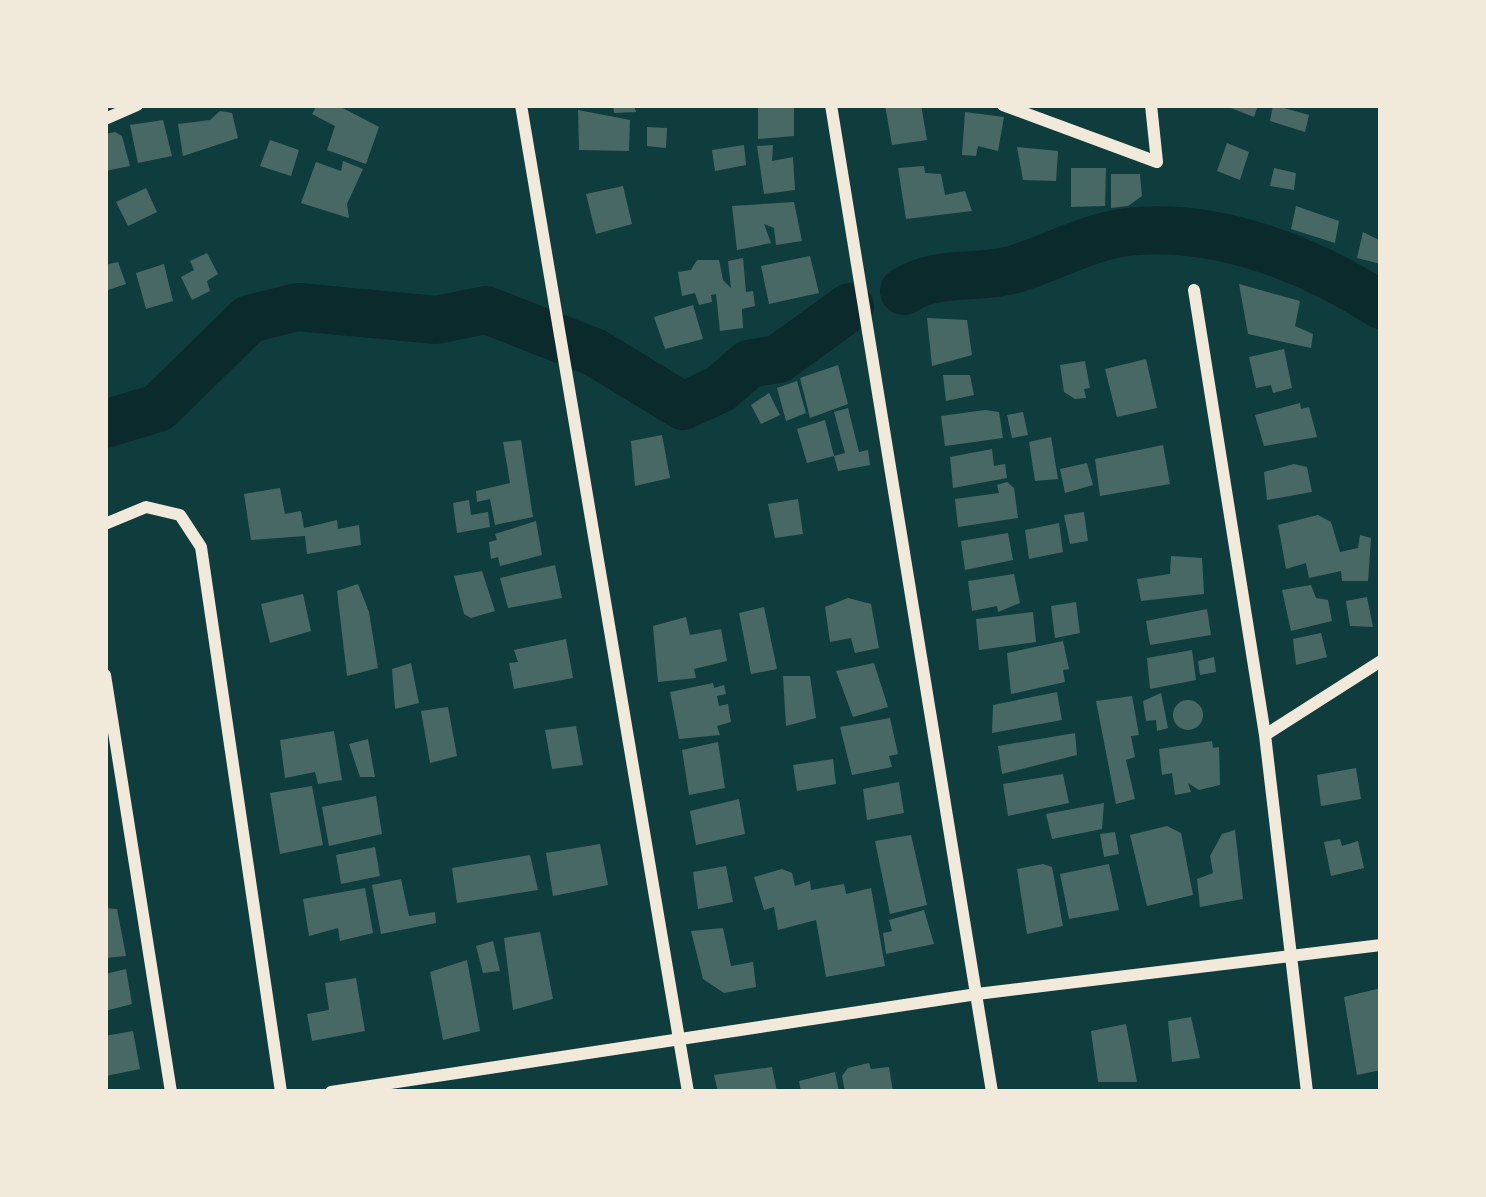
<svg xmlns="http://www.w3.org/2000/svg" width="1486" height="1197" font-family="'DM Sans',sans-serif">
<rect width="100%" height="100%" fill="#0f3d3e"/>
<g fill="none" stroke-linecap="round" stroke-linejoin="round">
<path stroke="#0a2a2b" stroke-width="48" d="M904,291C940,269 974,280 1012,270C1050,259 1087,237 1127,232C1215,222 1307,258 1381,305
M105,424L158,408L249,319L298,307L436,320L486,310L594,352L683,406L720,389L749,364L778,359L850,307"/>
</g>
<path fill="#486865" d="M317,105H337L379,127L366,164L327,150L335,126L312,114Z
M613,105H634L636,112L614,113Z
M758,105H794V136L758,139Z
M885,105H921L927,140L892,145Z
M1223,105H1258L1254,117Z
M1273,105L1309,115L1305,132L1270,121Z
M578,110L630,120L629,151L579,150Z
M220,111L232,113L238,138L183,156L178,124L210,120Z
M965,112L1004,117L998,151L978,146L976,156L962,155Z
M163,120L172,156L138,163L130,125Z
M647,127L667,128L666,148L647,146Z
M115,132L122,136L130,166L105,171V134Z
M270,140L299,150L291,176L260,166Z
M1227,143L1249,152L1240,180L1217,171Z
M744,145L746,165L715,171L712,150Z
M773,145L772,161L793,157L795,190L764,194L757,146Z
M1017,147L1058,151L1056,181L1023,180Z
M343,161L363,169L347,204L349,218L301,203L316,162L341,171Z
M924,166L925,173L941,174L945,195L965,191L972,211L906,219L898,168Z
M1071,168H1106L1105,206L1071,207Z
M1274,168L1296,173L1294,190L1270,186Z
M1111,174H1140L1142,196L1128,206L1111,208Z
M623,186L632,224L596,234L586,194Z
M146,188L157,212L128,226L116,202Z
M794,202L802,241L776,245L774,228L764,224L771,243L737,250L732,206Z
M1296,206L1339,221L1335,243L1291,229Z
M1363,232L1381,241V264L1357,258Z
M207,253L218,274L207,281L210,291L192,300L181,277L194,270L190,261Z
M810,256L819,293L769,304L761,266Z
M743,258L746,292L753,291L755,306L742,309L743,328L720,331L716,294L711,295L712,302L699,305L695,293L682,296L678,272L691,270L697,260H719L723,280L731,288L728,261Z
M118,262L126,284L105,291V265Z
M164,264L173,301L146,309L136,273Z
M1239,284L1300,301L1295,326L1313,334L1311,348L1248,334Z
M693,305L703,339L665,349L654,317Z
M927,318L967,320L972,355L932,366Z
M1284,349L1292,388L1273,393L1271,385L1256,388L1249,357Z
M1146,359L1157,408L1117,417L1105,369Z
M1085,361L1090,388L1084,389L1086,398L1075,399L1064,392L1060,365Z
M838,365L848,404L810,418L800,378Z
M943,375H970L974,395L946,401Z
M797,381L806,413L786,421L777,388Z
M769,393L780,415L761,424L751,405Z
M1300,403L1301,409L1309,407L1317,437L1264,446L1255,415Z
M848,408L859,452L868,450L870,465L838,471L834,456L845,453L834,412Z
M985,410L999,412L1003,438L945,446L941,416Z
M1023,412L1028,435L1012,438L1007,415Z
M825,420L834,456L807,463L797,429Z
M662,435L670,478L635,486L631,441Z
M1051,437L1058,479L1035,481L1029,442Z
M521,440L533,517L495,525L490,499L477,502L476,491L510,483L503,442Z
M1163,445L1170,484L1100,496L1095,459Z
M992,449L994,466L1005,464L1007,478L953,488L950,457Z
M1087,463L1093,485L1065,493L1060,469Z
M1294,464L1307,467L1312,492L1267,500L1264,472Z
M1007,482L1014,488L1018,518L958,527L955,499L999,493L997,485Z
M280,488L285,514L301,511L304,528L337,520L338,529L359,525L361,545L307,554L305,536L251,540L244,494Z
M798,499L803,534L775,538L768,504Z
M469,500L471,515L488,512L490,527L457,533L453,503Z
M1084,512L1088,541L1070,544L1064,515Z
M1318,515L1331,522L1340,552L1358,548L1360,535L1371,538L1368,581H1342L1341,571L1309,578L1306,563L1286,569L1278,525Z
M536,521L542,555L500,566L498,557L491,559L489,542L497,540L495,534Z
M1059,523L1063,552L1029,559L1025,530Z
M1008,533L1013,560L965,570L961,541Z
M1171,556L1202,558L1204,594L1141,601L1137,579L1170,574Z
M555,565L562,598L508,608L500,578Z
M482,571L495,611L471,618L464,614L454,576Z
M1014,574L1020,603L998,612L997,606L972,611L968,581Z
M358,584L369,612L378,668L347,676L337,591Z
M1311,585L1316,598L1328,600L1332,621L1291,631L1282,590Z
M303,594L311,631L270,643L261,604Z
M1367,597L1373,627L1350,626L1346,601Z
M848,598L871,604L879,648L855,653L851,638L830,642L825,607Z
M1076,602L1080,633L1055,638L1051,606Z
M764,607L777,669L751,674L739,613Z
M1207,609L1211,635L1150,645L1146,621Z
M1033,612L1036,642L979,650L976,619Z
M686,617L690,635L721,629L727,661L694,669L696,678L658,682L653,626Z
M1321,633L1327,657L1296,665L1293,639Z
M566,639L573,678L514,689L509,663L518,662L514,650Z
M1063,641L1069,669L1063,670L1065,682L1011,694L1007,653Z
M1192,650L1196,680L1150,689L1147,658Z
M1214,657L1216,672L1200,675L1198,661Z
M411,663L419,703L395,709L392,669Z
M874,663L888,707L853,717L836,671Z
M783,676H810L816,718L786,726Z
M713,683L714,688L724,685L726,694L717,696L719,706L728,704L731,722L717,726L720,735L679,739L670,692Z
M1057,692L1062,720L992,733L993,705Z
M1161,693L1168,728L1157,731L1156,720L1146,721L1143,701Z
M1132,696L1139,735L1131,736L1135,757L1126,760L1135,799L1116,804L1096,701Z
M1173 715a15 15 0 1 1 30 0a15 15 0 1 1-30 0Z
M448,707L457,756L430,763L421,711Z
M890,718L898,754L889,756L892,767L852,775L840,727Z
M576,726L583,765L552,769L545,730Z
M334,731L342,780L318,784L315,772L285,778L280,740Z
M1075,733L1077,755L1002,774L998,746Z
M368,739L375,777H360L349,744Z
M1212,741L1213,748L1219,747L1220,785L1199,790L1188,783L1191,792L1175,795L1172,773L1162,775L1159,749Z
M718,742L725,788L689,795L682,750Z
M833,759L836,784L797,791L793,765Z
M1356,768L1361,799L1321,806L1317,775Z
M1063,774L1069,803L1008,816L1003,784Z
M899,782L904,813L867,820L863,789Z
M312,786L323,845L280,854L270,793Z
M376,796L382,834L329,846L322,807Z
M739,799L745,834L696,845L690,811Z
M1104,803L1102,829L1052,839L1046,814Z
M1167,826L1181,833L1193,895L1147,906L1130,835Z
M1235,830L1243,899L1200,907L1197,879L1213,873L1210,856L1222,834Z
M1115,832L1119,854L1104,857L1100,834Z
M911,835L927,905L890,914L875,841Z
M1340,839L1342,846L1358,841L1364,868L1331,876L1324,842Z
M600,844L608,885L553,896L546,853Z
M375,847L380,876L341,884L336,855Z
M530,855L538,890L457,903L452,868Z
M1043,864L1052,867L1063,926L1027,934L1017,869Z
M1109,864L1119,910L1069,919L1060,874Z
M726,866L733,902L698,909L693,872Z
M782,869L792,873L795,886L810,881L811,890L844,884L846,894L871,888L885,966L826,977L816,920L778,930L774,907L764,910L754,877Z
M401,879L409,916L435,912L436,923L381,934L372,885Z
M365,888L373,933L340,941L338,928L309,936L303,899Z
M105,908L117,909L126,956L105,958Z
M924,910L934,944L886,954L883,933L892,931L889,920Z
M723,928L731,966L753,962L756,987L724,993L703,979L691,931Z
M540,932L553,999L513,1010L504,938Z
M493,941L500,971L483,973L476,946Z
M467,960L480,1031L443,1040L430,972Z
M126,969L132,1004L105,1011V974Z
M356,978L365,1031L312,1041L307,1014L329,1010L325,983Z
M1381,988V1070L1357,1075L1344,997Z
M1191,1017L1200,1058L1172,1062L1168,1021Z
M1126,1024L1137,1082H1098L1091,1031Z
M133,1031L140,1069L106,1076L105,1036Z
M869,1063L871,1069L889,1067L893,1092H845L842,1076L848,1068Z
M772,1067L777,1092H718L714,1075Z
M835,1072L839,1092H801L799,1081Z"/>
<g fill="none" stroke-linecap="round" stroke-linejoin="round">
<path stroke="#f1e9da" stroke-width="12" d="M521,105L688,1092
M831,105L992,1092
M1003,105L1157,162L1151,105
M105,119L137,105
M1194,290L1265,735L1307,1092
M105,524L146,507L180,515L201,547L281,1092
M105,675L171,1092
M1265,735L1381,661
M331,1092L977,994L1381,945"/>
</g>
<rect width="1486" height="1197" fill="none" stroke="#f1e9da" stroke-width="216"/>
</svg>
